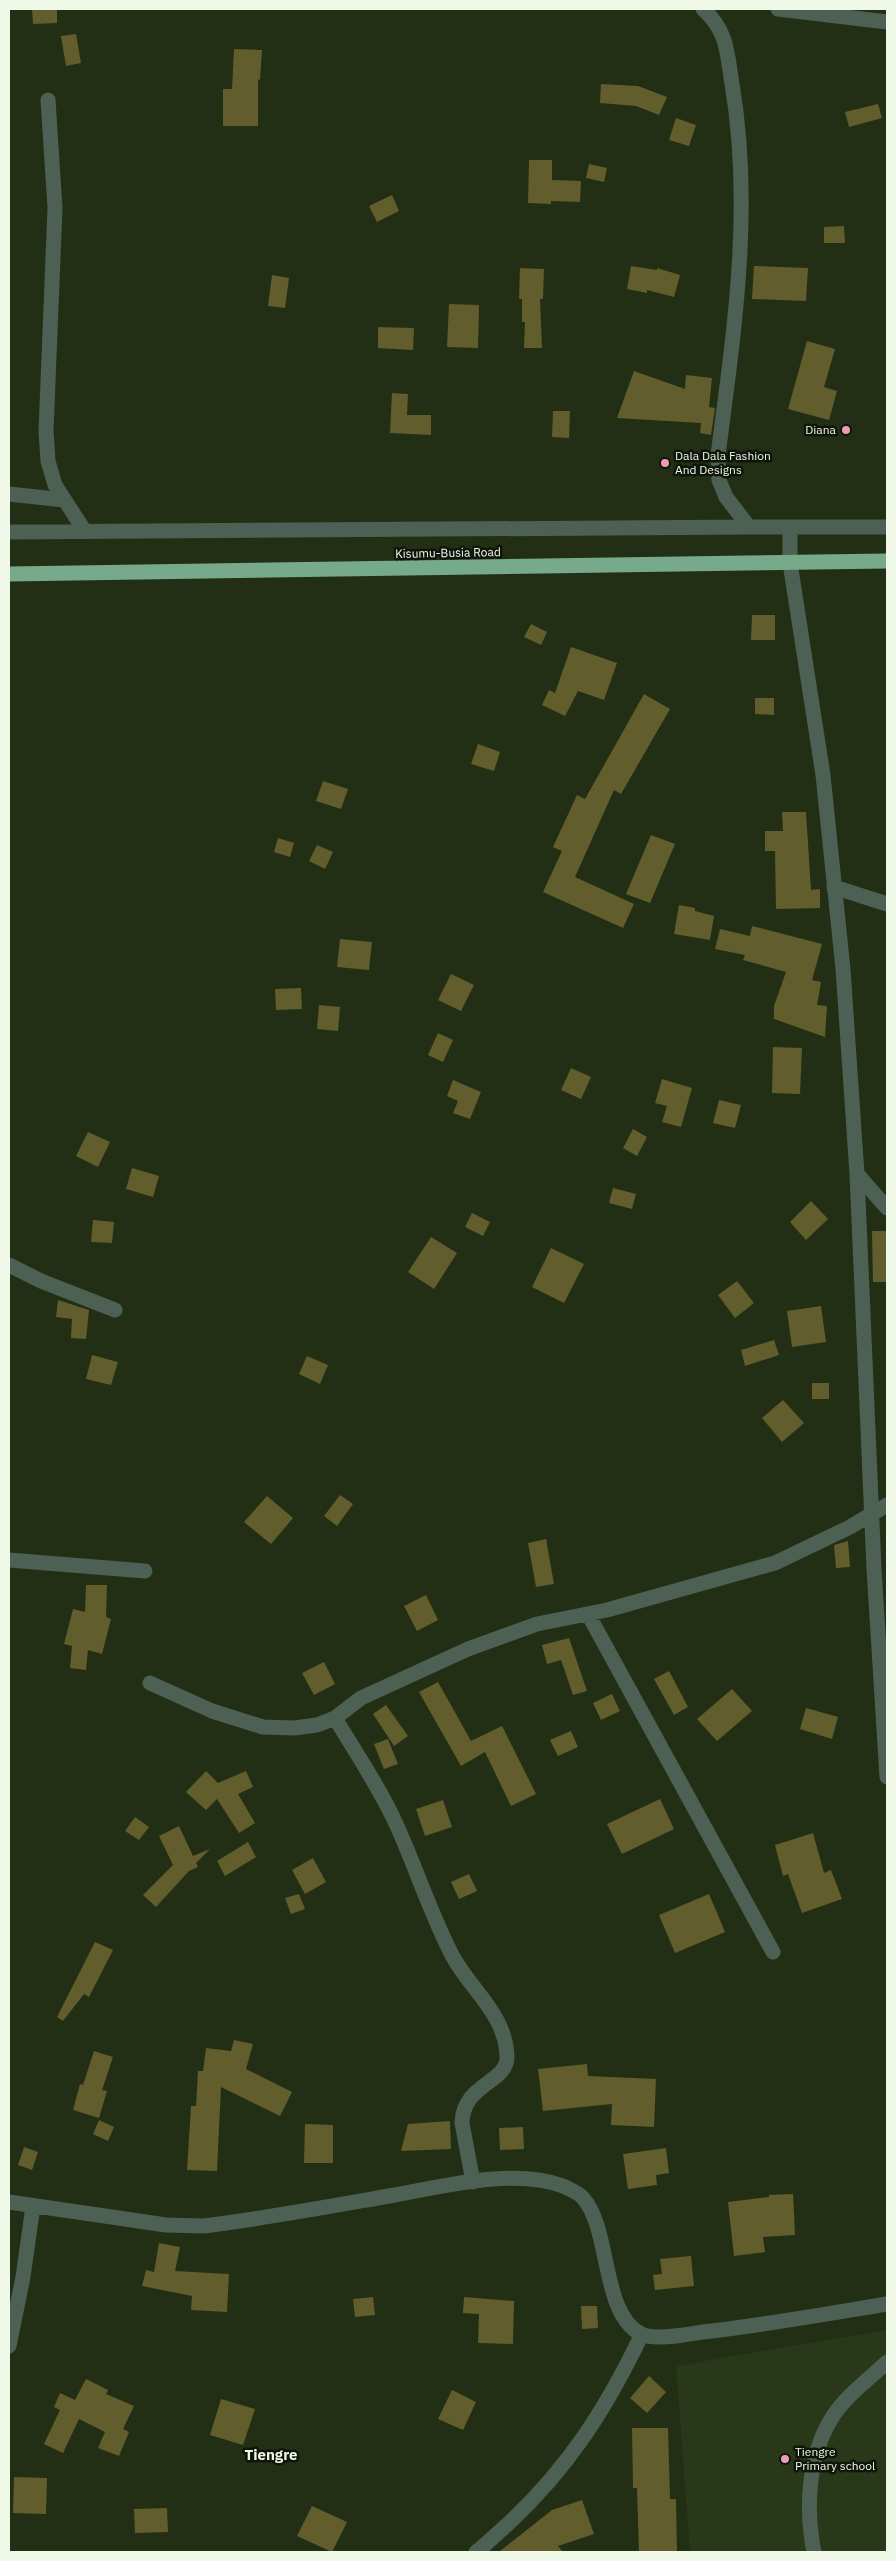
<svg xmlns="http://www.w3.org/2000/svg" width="896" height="2561" font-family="'IBM Plex Sans',sans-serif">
<rect width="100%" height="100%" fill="#222f15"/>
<path fill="#283818" d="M887,2330V2552H690L676,2366Z"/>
<path fill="#625d2c" d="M32,9H57V23L33,24Z
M76,34L81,63L66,66L61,36Z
M234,49L262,50L260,80L258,79V126H223V89H232Z
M601,84L638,86L667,97L659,115L636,106L600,103Z
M878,104L882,118L849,127L845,112Z
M676,118L696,125L689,146L669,140Z
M529,160H552V180L581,181L580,202L551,201V204L528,203Z
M589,164L607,168L604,182L586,178Z
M392,195L399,211L377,222L369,206Z
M844,226L845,243H824V227Z
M631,266L657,270V268L680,275L674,297L647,290V293L627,289Z
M754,266L808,268L806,301L752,299Z
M520,268L544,269L543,299H540L542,348H524L525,322H522V299H519Z
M272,275L289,278L285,308L268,306Z
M449,304L479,305L478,348L447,347Z
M378,327L414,328L413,350L378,348Z
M807,341L835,349L824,387L837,391L829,420L788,409Z
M634,371L685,389L686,375L712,378L709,407L715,408L711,435L700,433L701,423L617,418Z
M392,393L408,394L407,415H431V435L390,433Z
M553,411H570L569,438L552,437Z
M752,615H775V640H751Z
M531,624L547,632L541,645L524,637Z
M571,647L617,663L604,700L578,691L565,716L542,705L549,690L555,693Z
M644,694L670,709L621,794L614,790L575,877L634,904L623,928L543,892L562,851L553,847L577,795L585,799Z
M755,698H774V715L755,714Z
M478,744L500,752L494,771L471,764Z
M323,781L348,789L341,809L316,801Z
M782,812H806L811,890L820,889V908L776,909L775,851H765V831H783Z
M651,835L675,844L650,903L626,894Z
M278,838L294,843L290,857L274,852Z
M317,845L333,852L325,869L309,861Z
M679,905L695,908V911L714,916L710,940L674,934Z
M752,926L822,944L812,980L821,982L817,1005L827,1006L825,1037L774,1019V1006L786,972L743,960L745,955L715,949L720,929L750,936Z
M340,939L372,942L369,970L337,967Z
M451,974L474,985L461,1011L438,1000Z
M301,988L302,1009L276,1010L275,989Z
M319,1005L340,1007L338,1031L317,1029Z
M438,1033L453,1040L443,1062L428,1055Z
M773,1047L802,1048L800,1094L772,1093Z
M571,1068L591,1077L581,1099L561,1090Z
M662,1079L692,1088L681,1127L662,1122L667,1106L655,1103Z
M453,1080L481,1092L470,1119L453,1113L458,1101L447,1096Z
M719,1100L741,1105L735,1128L713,1123Z
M633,1129L647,1137L637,1156L623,1148Z
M88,1132L110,1142L98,1167L76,1156Z
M132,1168L159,1176L153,1197L126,1189Z
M613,1188L636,1194L632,1209L609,1203Z
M811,1201L828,1219L806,1240L790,1222Z
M472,1213L490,1222L483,1236L465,1227Z
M93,1220L114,1222L112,1243L91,1242Z
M872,1231H887V1282H873Z
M431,1237L457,1253L434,1289L408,1272Z
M551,1248L584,1264L564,1303L532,1287Z
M737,1281L754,1303L735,1318L718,1295Z
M58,1300L89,1310L86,1339L71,1338L72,1319L56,1317Z
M821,1306L826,1342L792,1347L787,1311Z
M774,1340L779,1355L745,1366L741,1350Z
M92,1355L118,1362L111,1385L86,1379Z
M307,1356L328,1365L320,1384L299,1374Z
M812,1383H829V1399H812Z
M783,1400L804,1423L782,1442L762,1418Z
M340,1495L353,1504L337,1526L324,1516Z
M267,1496L293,1518L271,1544L244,1522Z
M546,1539L554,1584L536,1587L528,1543Z
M848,1541L850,1567L836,1568L834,1545Z
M86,1585H107L106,1617L111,1619L102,1654L88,1650L86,1670L70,1668L72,1646L64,1644L73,1609L85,1612Z
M426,1595L438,1620L417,1631L404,1606Z
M569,1638L587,1691L573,1695L561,1660L547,1664L542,1645Z
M324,1662L335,1684L314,1695L302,1673Z
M669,1671L688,1707L674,1715L654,1679Z
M438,1682L471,1741L502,1726L536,1794L511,1806L485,1752L461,1766L419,1692Z
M732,1689L752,1711L717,1741L697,1719Z
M612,1694L620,1711L601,1720L593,1703Z
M386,1705L408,1736L394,1746L373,1714Z
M806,1708L838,1717L832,1739L800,1729Z
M571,1731L578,1747L558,1756L550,1740Z
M388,1739L398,1764L384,1769L374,1744Z
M206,1771L218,1783L246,1771L253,1787L238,1794L255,1823L239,1833L217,1799L206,1810L186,1792Z
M660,1799L674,1829L622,1854L607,1824Z
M443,1800L452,1827L425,1836L416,1809Z
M135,1817L149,1827L139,1840L125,1831Z
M179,1826L193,1856L210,1849L196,1863L198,1867L189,1871L156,1907L143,1895L173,1865L159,1836Z
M813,1833L824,1873L831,1870L842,1899L802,1913L788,1874L783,1876L775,1845Z
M248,1842L256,1857L225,1876L217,1861Z
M313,1858L326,1882L305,1894L292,1870Z
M469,1874L477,1891L459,1899L451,1882Z
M299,1894L305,1909L291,1914L285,1898Z
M709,1894L725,1932L675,1953L659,1915Z
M95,1942L113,1950L89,1997L84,1994L63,2021L57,2017Z
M234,2040L253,2044L246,2069L292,2092L280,2116L221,2087L217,2171L187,2170L191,2106H196L198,2071H203L206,2048L231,2051Z
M94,2051L113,2057L102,2090L107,2091L99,2118L73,2110L80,2084L83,2085Z
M587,2064L588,2076L656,2079L654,2127L611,2125L612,2104L543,2111L538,2069Z
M99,2120L114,2127L108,2141L93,2134Z
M450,2121L451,2149L401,2151L408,2124Z
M305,2124L333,2125V2163H304Z
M523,2127L524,2149L500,2150L499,2128Z
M24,2147L38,2152L32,2170L18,2165Z
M666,2148L669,2173L656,2175L657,2185L628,2189L623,2154Z
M793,2194L795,2235L763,2237L765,2252L734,2256L728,2202L769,2197V2195Z
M159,2243L180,2247L175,2271L229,2274L227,2312L191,2310L192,2296L142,2286L146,2270L154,2272Z
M691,2256L694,2286L655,2290L653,2275L662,2274L660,2259Z
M373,2297L375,2315L355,2317L353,2299Z
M464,2297L514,2301L513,2344L478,2343L479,2314L463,2313Z
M581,2306H597L598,2328L582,2329Z
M649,2376L666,2392L647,2413L630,2398Z
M86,2379L108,2390L106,2394L134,2406L123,2429L129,2432L119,2456L98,2448L105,2432L79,2419L63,2453L44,2444L60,2410L54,2407L60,2393L75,2400Z
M452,2390L476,2402L463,2430L438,2419Z
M221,2399L255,2409L243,2445L210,2435Z
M632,2428H668L670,2499H676L677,2552H639L637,2488H633Z
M14,2477L47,2478L46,2514L13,2513Z
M582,2500L594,2534L558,2546L563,2552H499L552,2510Z
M312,2506L347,2522L332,2552L297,2536Z
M167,2508L168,2532L135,2533L134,2509Z"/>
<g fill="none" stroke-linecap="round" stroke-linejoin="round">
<path stroke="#4c6053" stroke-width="15" d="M703,9C728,31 727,54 732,84C753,208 734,332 718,455L719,480L726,497L749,527H887
M778,9L887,22
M48,100L55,208L46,431L48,461L55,485L84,530
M9,494L64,500
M790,528V563L823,775L843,969L857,1174L874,1569L887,1777
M9,532L749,527
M834,887L887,904
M857,1174L887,1208
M9,1265L41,1281L115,1310
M9,1560L145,1571
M588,1614L773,1952
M150,1683L212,1711L263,1727L294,1728L317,1725L335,1718L361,1698L468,1649L537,1624L607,1610L775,1563L850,1527L887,1505
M335,1718C356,1753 380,1788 397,1826C416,1868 430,1912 451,1953C468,1988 507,2014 507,2058C506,2083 463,2084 462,2123L473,2182
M9,2202L166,2225L204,2226C268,2218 332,2206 395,2195C446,2186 514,2168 563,2186C569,2189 579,2193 583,2198C611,2229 601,2314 641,2334C655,2341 688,2334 703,2332C765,2325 826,2314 887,2304
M9,2346L23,2277L33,2206
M476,2552C487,2544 497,2533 508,2524C569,2467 606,2409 642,2334
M814,2552C805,2508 808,2455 833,2416C847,2395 869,2379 887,2362"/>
<path stroke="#77a98b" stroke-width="15" d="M9,574L887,561"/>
</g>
<g fill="#f09ab7" stroke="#0f150a" stroke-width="2">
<circle cx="846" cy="430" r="5"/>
<circle cx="665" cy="463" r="5"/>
<circle cx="785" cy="2459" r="5"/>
</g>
<g text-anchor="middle" stroke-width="5" stroke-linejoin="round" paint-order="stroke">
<g font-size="12" fill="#f0f9e8" stroke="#0f150a" text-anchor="start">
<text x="836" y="434" text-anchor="end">Diana</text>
<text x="675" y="460">Dala Dala Fashion<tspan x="675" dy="14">And Designs</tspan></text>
<text x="795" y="2456">Tiengre<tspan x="795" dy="14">Primary school</tspan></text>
</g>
<g font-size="12" fill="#f0f9e8" stroke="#0f150a">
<text transform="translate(448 553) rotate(-1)" y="4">Kisumu-Busia Road</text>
</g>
<g font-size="15" font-weight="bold" fill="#f0f9e8" stroke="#0f150a">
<text x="271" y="2460">Tiengre</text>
</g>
</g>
<rect width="896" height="2561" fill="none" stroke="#f0f9e8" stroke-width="20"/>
</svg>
